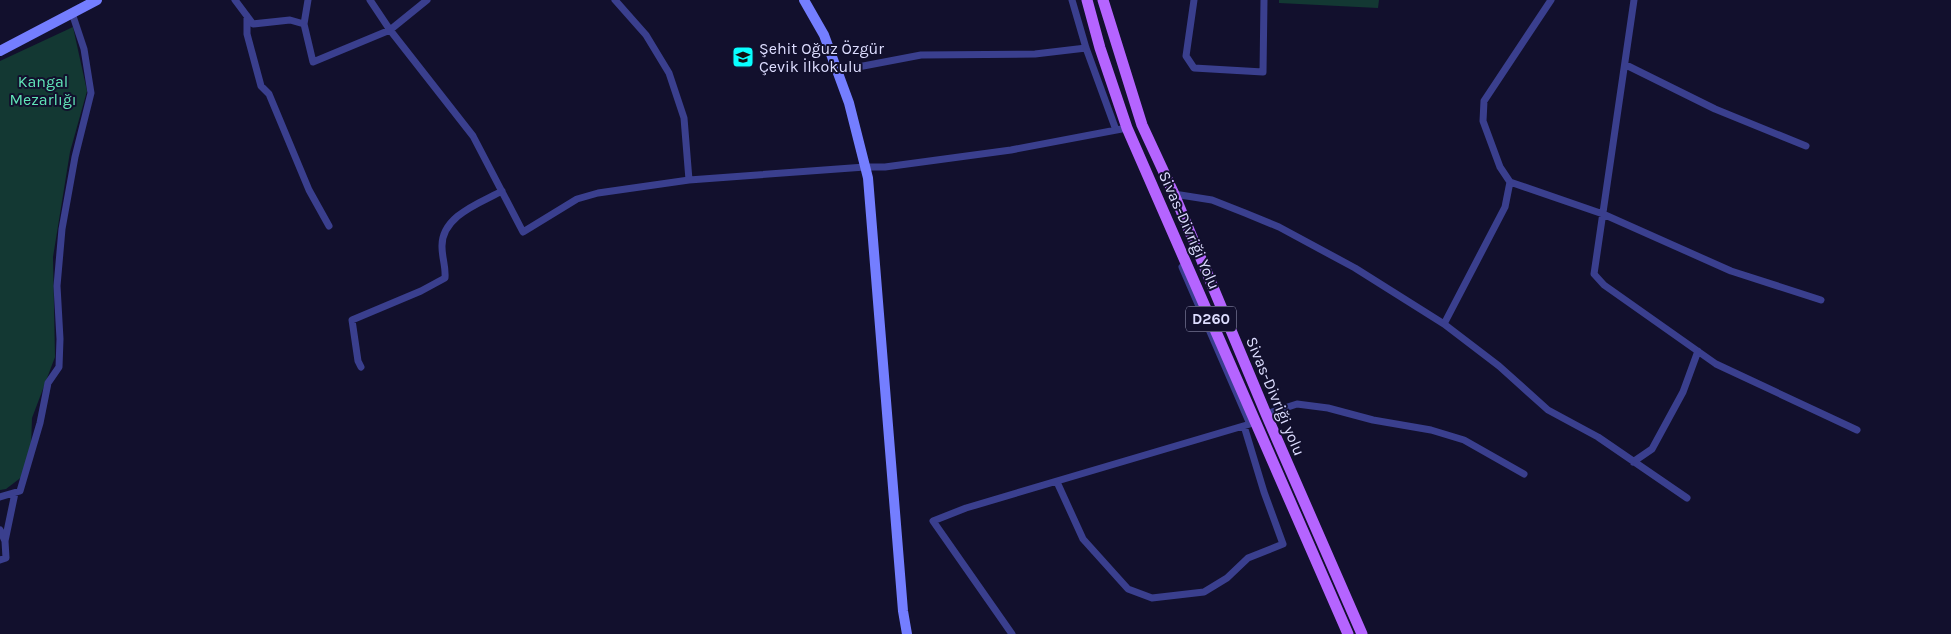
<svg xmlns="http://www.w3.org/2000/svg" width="1951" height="634" font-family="Karla,sans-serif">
<rect width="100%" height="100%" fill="#12102d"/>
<path fill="#133833" d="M1279,0H1379L1378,8L1279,3Z
M73,27L87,91L70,152L53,257L55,357L32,418L31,447L23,476L6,489L0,490V61Z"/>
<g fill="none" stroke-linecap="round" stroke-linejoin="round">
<path stroke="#3a3f8e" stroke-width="7" d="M235,0L253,24L290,20L304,24L313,62L390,30L427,0
M370,0L390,30L473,136L523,232L577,199L598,193L689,180L865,167H885L1011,150L1127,128
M615,0L646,35L669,73L684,118L689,180
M1072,0L1086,48L1116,130
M1194,0L1186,56L1194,68L1263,72L1264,0
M1551,0L1484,101L1483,121L1500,167L1510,182L1603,214L1731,271L1821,300
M1634,0L1594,274L1604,285L1716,364L1857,430
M247,16V34L261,86L269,94L309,190L329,226
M304,24L308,0
M1626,65L1715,109L1806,146
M837,71L921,55L1035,54L1086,48
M1174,194L1212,200L1245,213L1279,227L1355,268L1444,324L1499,366L1548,410L1598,437L1687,498
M1444,324L1505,207L1510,182
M361,367L358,361L352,320L421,291L445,278C446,267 442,258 442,247C441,216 480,203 502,191
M1266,414L1297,404L1328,408L1373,420L1431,430L1464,440L1524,474
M1633,462L1652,449L1683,392L1698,351
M1057,482L1083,539L1128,589L1152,598L1204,592L1227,578L1248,558L1283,544L1264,492L1244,426
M0,497L20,491L40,423L48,383L59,367L60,339L57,286L62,229L75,157L91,93L84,49L72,13
M0,530L5,541
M0,560L6,558L5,541L15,493
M1012,634L933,521L966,508L1250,424L1182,267"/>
<path stroke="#747eff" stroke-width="10" d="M804,0L824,35L849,103L868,178L903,611L907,634
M0,51L97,0"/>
<path stroke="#b564ff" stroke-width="11" d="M1087,0L1100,48L1127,128L1348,634
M1103,0L1142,125L1174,194L1266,414L1362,634"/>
</g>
<defs>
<g id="school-square" transform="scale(1.125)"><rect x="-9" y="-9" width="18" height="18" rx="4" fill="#09ffff" stroke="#12102d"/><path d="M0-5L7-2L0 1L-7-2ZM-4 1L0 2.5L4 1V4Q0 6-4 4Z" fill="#111"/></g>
</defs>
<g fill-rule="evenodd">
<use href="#school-square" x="743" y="57"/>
</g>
<g text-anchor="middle" stroke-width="4" stroke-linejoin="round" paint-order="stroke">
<rect fill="#12102d" stroke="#a0a0c0" stroke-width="1" x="1186" y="306.5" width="50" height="25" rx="4"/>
<g font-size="15" font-weight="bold" fill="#ddf">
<text x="1211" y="324">D260</text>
</g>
<g font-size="16" fill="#ddf" stroke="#12102d" text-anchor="start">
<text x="759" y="54">Şehit Oğuz Özgür<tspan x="759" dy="18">Çevik İlkokulu</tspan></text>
</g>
<g font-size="16" fill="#61e6b8" stroke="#12102d">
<text x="43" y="87">Kangal<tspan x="43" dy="18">Mezarlığı</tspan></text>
</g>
<g font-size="16" fill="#ddf" stroke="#12102d">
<text transform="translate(1190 230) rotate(66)" y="6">Sivas-Divriği Yolu</text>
<text transform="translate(1276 396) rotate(67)" y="6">Sivas-Divriği yolu</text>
</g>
</g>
</svg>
